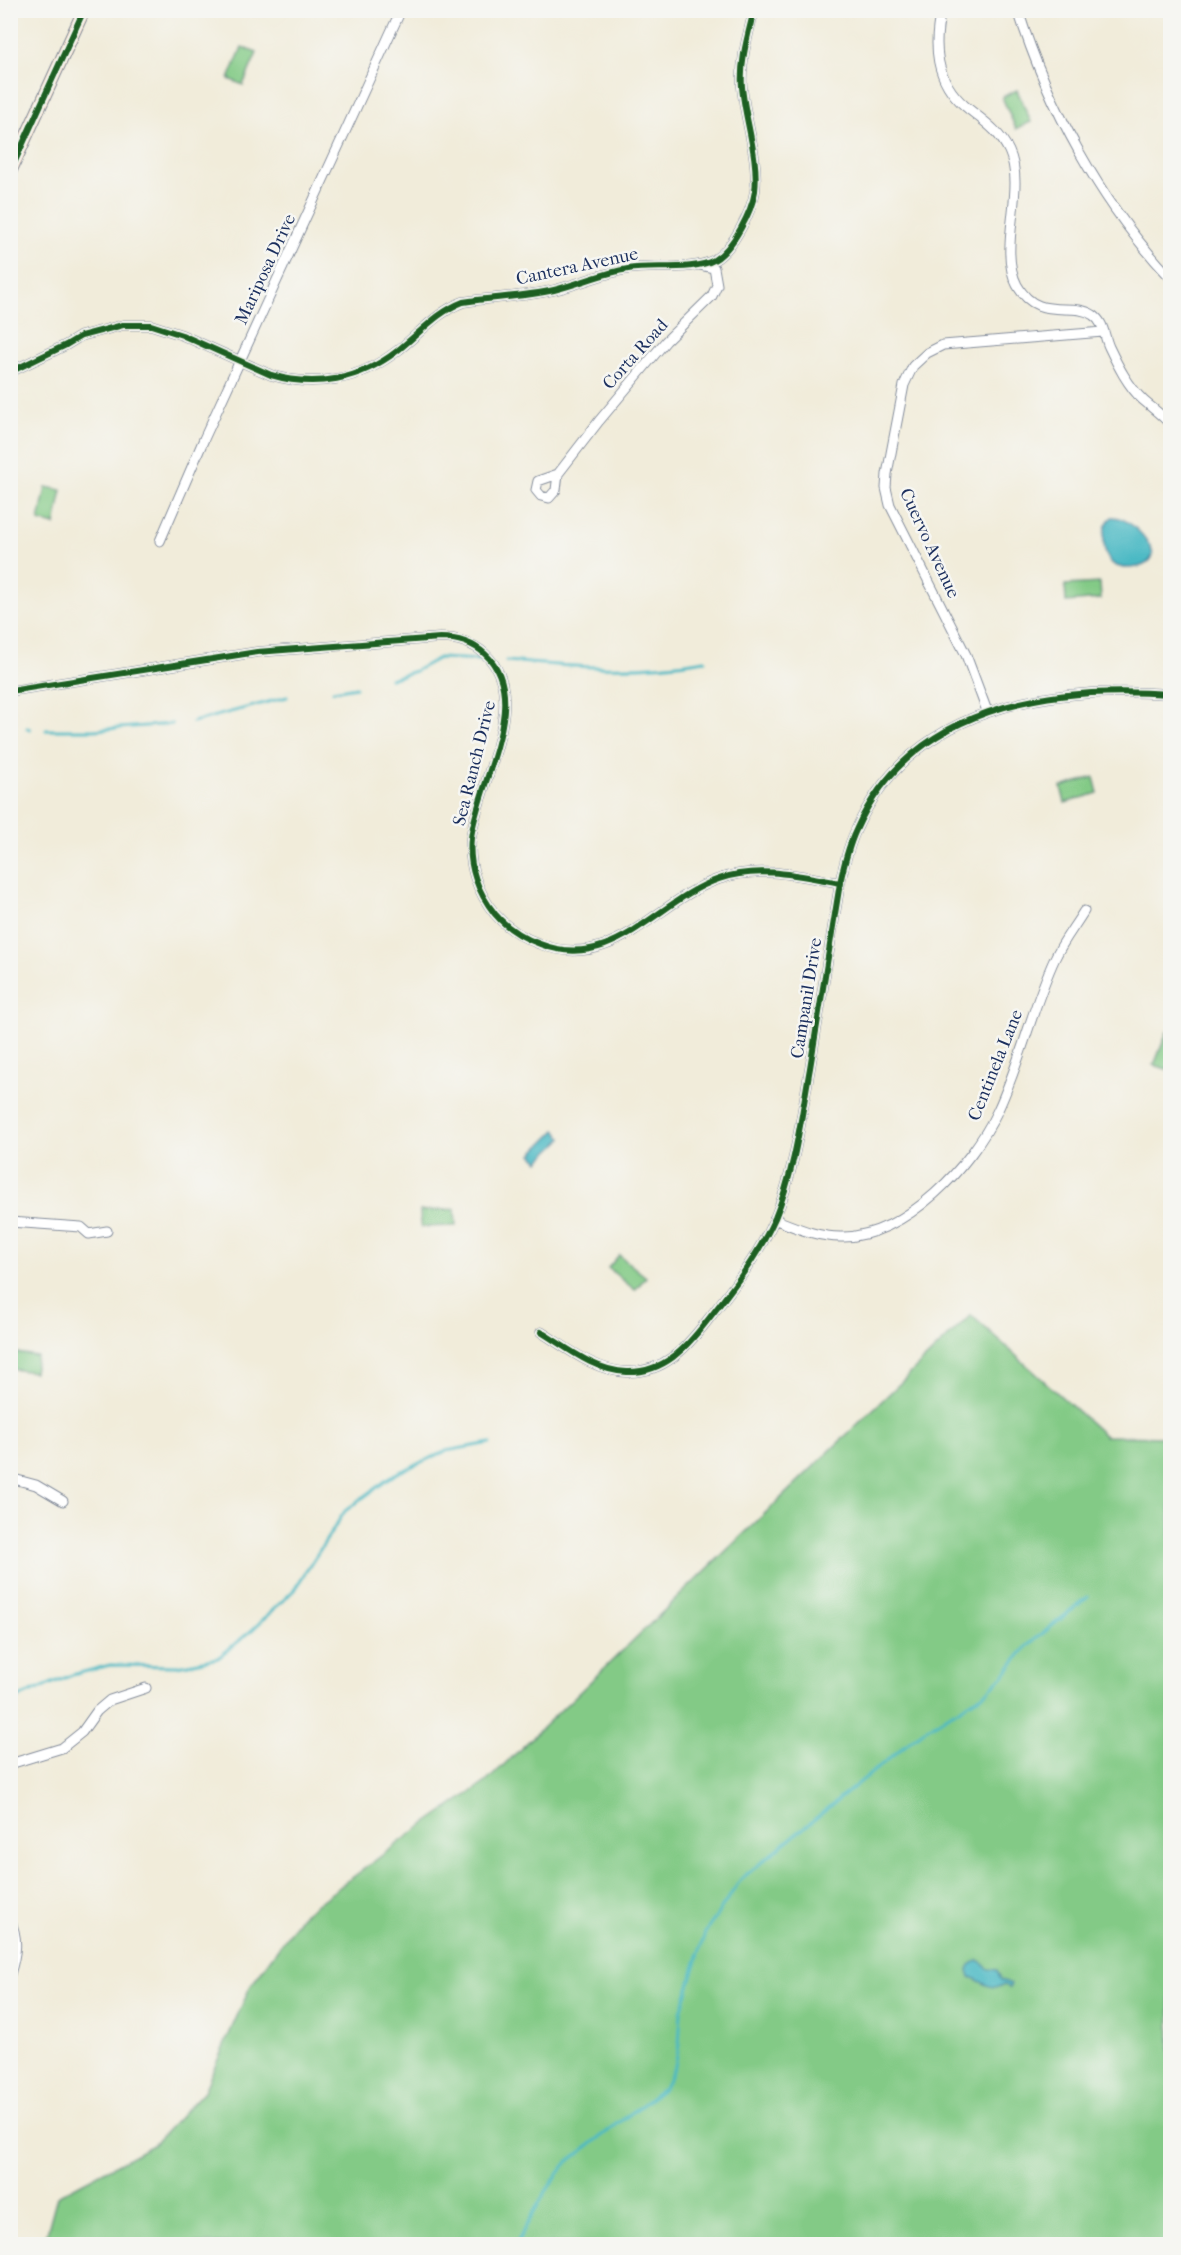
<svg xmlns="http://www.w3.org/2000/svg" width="1181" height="2255" font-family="'IM FELL French Canon',serif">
<rect width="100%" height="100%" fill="#f6f6f2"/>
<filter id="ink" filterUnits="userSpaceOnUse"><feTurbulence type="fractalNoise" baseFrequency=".0167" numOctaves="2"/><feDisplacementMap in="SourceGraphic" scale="12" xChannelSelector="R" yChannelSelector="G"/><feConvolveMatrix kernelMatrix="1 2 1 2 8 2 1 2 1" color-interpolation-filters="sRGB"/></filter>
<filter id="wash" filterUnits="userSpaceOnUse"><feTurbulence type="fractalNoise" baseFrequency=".008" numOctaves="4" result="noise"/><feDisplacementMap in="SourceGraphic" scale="24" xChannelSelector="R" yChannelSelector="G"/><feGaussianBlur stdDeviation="1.35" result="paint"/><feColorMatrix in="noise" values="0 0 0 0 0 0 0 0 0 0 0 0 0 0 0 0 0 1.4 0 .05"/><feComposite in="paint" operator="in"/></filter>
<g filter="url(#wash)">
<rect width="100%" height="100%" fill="#f1ecda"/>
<path fill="#83ca86" stroke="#4f7c72" stroke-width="1.5" d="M242,47L257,53L243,85L229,79Z
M1017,90L1031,122L1016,129L1002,97Z
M46,487L62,490L55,525L39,521Z
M1100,583L1101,599L1066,602L1065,585Z
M1094,777L1098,793L1065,803L1061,787Z
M1167,1032L1170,1034L1169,1070L1154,1065Z
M455,1209L456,1226L421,1227L420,1211Z
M619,1255L646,1277L635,1290L608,1268Z
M971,1315L1105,1436L1170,1437V2244H44L57,2196L153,2145L204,2091L250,1987L302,1915L408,1836L486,1782Z
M11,1352L37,1356L34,1372L11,1369Z"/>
<path fill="#4bb9c4" stroke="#337491" stroke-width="1.5" d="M1112,517C1128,516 1149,539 1153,554C1150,569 1124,571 1113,564C1101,555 1101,525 1112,517Z
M556,1130L563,1138L539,1161L532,1154Z
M978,1960L984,1963L988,1969L997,1970L1001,1980L1011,1984L1009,1988L1005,1985C988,1991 984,1981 970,1977L968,1970L970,1965Z"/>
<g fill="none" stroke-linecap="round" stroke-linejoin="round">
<path stroke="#4bb9c4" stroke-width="3" d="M506,661C573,667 638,672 705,660
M390,679L415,671L439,658L481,660
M333,691L356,687
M193,722L287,697
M10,727H11
M27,728L30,729
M46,730H93L172,724
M10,1701L72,1675L110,1665L178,1666L218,1658L251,1631L294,1590L345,1511L395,1474L446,1451L490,1443
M518,2244L519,2239C534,2212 548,2184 569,2161L664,2088L675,2066L679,2045L681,2012L705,1933L741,1879L923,1731L987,1692L1006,1673L1027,1646L1088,1597"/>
</g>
</g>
<g filter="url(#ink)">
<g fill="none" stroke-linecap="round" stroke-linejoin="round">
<g stroke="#868e9c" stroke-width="11">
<path id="street" d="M941,10C933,46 935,80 965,106C982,120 999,130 1009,151C1027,190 997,247 1017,285C1038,323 1071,300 1093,315C1104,322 1104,336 1109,347C1118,366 1128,386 1143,400C1152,408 1162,415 1170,424
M1018,10C1048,106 1101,204 1170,277
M10,372L66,345L81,336L123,325H151L182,335L271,375C315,388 360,380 397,351C419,334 437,312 463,302C493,297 524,297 554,290C579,284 603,273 628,269C651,265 695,271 714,260C733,249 752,211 755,191C759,158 745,120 742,87C740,61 748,35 754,10
M558,474L556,490L549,498L541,496L536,490L538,481L558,474L599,421L666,341L712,296L717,285L714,268L700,265
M160,541L204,439L401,10
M10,691L257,652L440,638C457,638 472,642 485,654C533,698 477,784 471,838C468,866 478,893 495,914C507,928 523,938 540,944C614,973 657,900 719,879C758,865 801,876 840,883
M987,711L966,655L890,505L886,488L887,474L904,385L913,366L927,353L943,345L1103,332
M774,1219C797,1228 819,1238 844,1237C907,1235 972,1165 997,1112C1021,1062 1032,1007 1055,958C1063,941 1075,926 1084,911
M10,1222L81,1227L89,1234L107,1231
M541,1332C567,1348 595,1371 627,1372C664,1373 686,1348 707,1321C733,1288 758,1256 775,1218C795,1170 801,1118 810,1068C820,1006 830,945 840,883C844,865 848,847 856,830C911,706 1049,685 1170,694
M10,1478L36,1485L63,1501
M10,1764L62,1748L82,1732L97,1711L110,1700L146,1688
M10,1920C19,1939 16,1955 10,1974"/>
</g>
<g stroke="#868e9c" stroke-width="14">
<path id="secondary" d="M10,172L84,10"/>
</g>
<use href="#street" stroke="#fff" stroke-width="9"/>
<use href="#secondary" stroke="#fbe5cf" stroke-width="12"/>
<g stroke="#f6f6f2" stroke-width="10">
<path id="cycleway" d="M10,172L84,10
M10,372L66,345L81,336L123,325H151L182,335L271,375C315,388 360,380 397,351C419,334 437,312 463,302C493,297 524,297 554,290C579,284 603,273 628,269C651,265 695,271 714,260C733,249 752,211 755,191C759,158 745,120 742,87C740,61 748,35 754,10
M10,691L257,652L440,638C457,638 472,642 485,654C533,698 477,784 471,838C468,866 478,893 495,914C507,928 523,938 540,944C614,973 657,900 719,879C758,865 801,876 840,883
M541,1332C567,1348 595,1371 627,1372C664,1373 686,1348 707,1321C733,1288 758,1256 775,1218C795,1170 801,1118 810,1068C820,1006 830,945 840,883C844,865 848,847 856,830C911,706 1049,685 1170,694"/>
</g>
<use href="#cycleway" stroke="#1b5e20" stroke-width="6"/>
</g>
</g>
<g text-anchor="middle" stroke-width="5" stroke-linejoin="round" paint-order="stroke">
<g font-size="18" fill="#1b2f5e" stroke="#f6f6f2">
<text transform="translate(577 266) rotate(-12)" y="6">Cantera Avenue</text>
<text transform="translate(265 269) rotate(-65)" y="6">Mariposa Drive</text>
<text transform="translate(635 354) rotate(-48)" y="6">Corta Road</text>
<text transform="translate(930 543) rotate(65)" y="6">Cuervo Avenue</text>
<text transform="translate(474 763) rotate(-76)" y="6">Sea Ranch Drive</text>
<text transform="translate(806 998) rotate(-81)" y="6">Campanil Drive</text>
<text transform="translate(995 1065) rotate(-68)" y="6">Centinela Lane</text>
</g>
</g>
<rect width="1181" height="2255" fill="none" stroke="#f6f6f2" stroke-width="36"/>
</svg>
